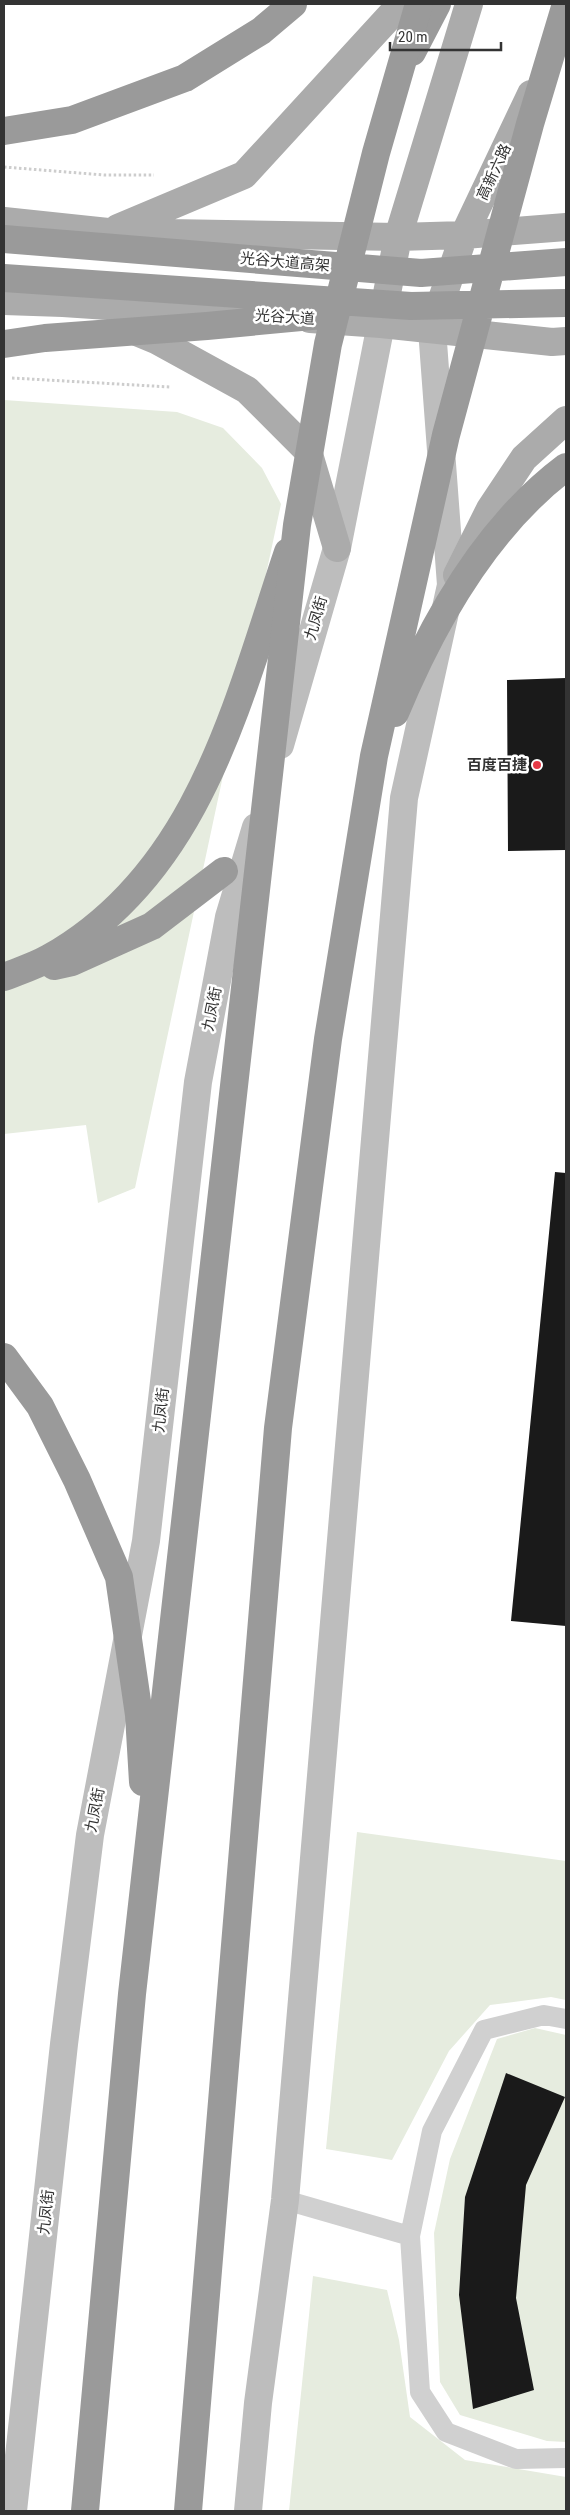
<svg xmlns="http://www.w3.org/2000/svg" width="570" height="2515" font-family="'Roboto Condensed','Noto Sans SC',sans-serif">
<rect width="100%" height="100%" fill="#fff"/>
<path fill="#e6ecdf" d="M4,400L177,412L223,428L262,468L281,504L135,1188L98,1203L86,1125L4,1134Z
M357,1832L566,1861V2000L551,1997L490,2005L449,2051L392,2160L326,2149Z
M535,2028L566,2035V2442L547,2441L460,2415L440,2382L434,2233L450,2159L497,2039Z
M313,2276L387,2290L399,2340L410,2417L465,2460L566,2477V2511H289Z"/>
<path fill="#1a1a1a" d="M566,678V850L508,851L507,680Z
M555,1172L566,1173V1626L511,1621Z
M506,2073L565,2097L526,2185L516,2298L534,2390L473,2409L459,2295L465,2197Z"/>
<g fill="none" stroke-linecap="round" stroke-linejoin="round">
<path stroke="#cdcdcd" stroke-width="3" stroke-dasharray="2.5 2.5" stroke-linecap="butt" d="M4,167L104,175H154
M12,378L170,387"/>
<path stroke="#d0d0d0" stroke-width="20" d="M566,2019L544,2015L484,2030L432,2131L410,2236L420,2392L446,2432L516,2459L566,2458
M285,2200L410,2236"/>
<path stroke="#bdbdbd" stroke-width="28" d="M280,745L337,548L381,324
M13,2511L64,2044L90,1835L146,1541L198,1082L229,917L256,827
M248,2511L258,2403L285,2200L404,798L451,585L432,329"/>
<path stroke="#ababab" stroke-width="28" d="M4,221L108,232L398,237L464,235L566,227
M118,228L244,175L401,4
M4,301L63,303L244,315
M310,319L381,324L552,342L566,341
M381,324L398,237L469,4
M127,328L156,340L247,390L308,451L337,548
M432,328L464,235L531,94
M457,575L490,509L524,458L566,420"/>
<path stroke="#9a9a9a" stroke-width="28" d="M412,52L437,4
M4,131L72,120L185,78L261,31L293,4
M54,966L72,962L152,926L224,871
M4,977C19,971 35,966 49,958C199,874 237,703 288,552"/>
<path stroke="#9a9a9a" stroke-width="28" d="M4,239L421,273L566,262
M4,278L411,306L566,303
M4,344L45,338L207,326L333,314
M395,713C433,621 486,527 566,467
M4,1357L40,1406L77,1480L119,1577L139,1715L143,1782
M85,2511L132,1994L297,525L328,344L376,153L419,4
M188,2511L278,1428L328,1039L374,756L446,435L530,124L566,4"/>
</g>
<circle fill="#e63946" stroke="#fff" stroke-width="2" cx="537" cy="765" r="5"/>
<g text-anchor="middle" stroke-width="5" stroke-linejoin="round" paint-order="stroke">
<g font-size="15" fill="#333" stroke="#fff">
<text transform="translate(494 172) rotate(-65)" y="5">高新六路</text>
<text transform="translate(285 262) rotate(5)" y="5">光谷大道高架</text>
<text transform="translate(285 317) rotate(4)" y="5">光谷大道</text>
<text transform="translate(316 618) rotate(-74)" y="5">九凤街</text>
<text transform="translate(212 1009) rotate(-79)" y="5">九凤街</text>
<text transform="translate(161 1410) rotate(-84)" y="5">九凤街</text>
<text transform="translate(95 1810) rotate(-79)" y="5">九凤街</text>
<text transform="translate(46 2212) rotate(-84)" y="5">九凤街</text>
</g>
<g font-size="15" font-weight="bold" fill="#333" stroke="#fff" text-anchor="end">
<text x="527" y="770">百度百捷</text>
</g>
</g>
<rect width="570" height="2515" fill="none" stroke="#333333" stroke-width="10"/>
<path d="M390 42v8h111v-8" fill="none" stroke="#333333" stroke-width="2.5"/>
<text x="398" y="42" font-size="15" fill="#333333" stroke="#ffffff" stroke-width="4" paint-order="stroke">20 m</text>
</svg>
